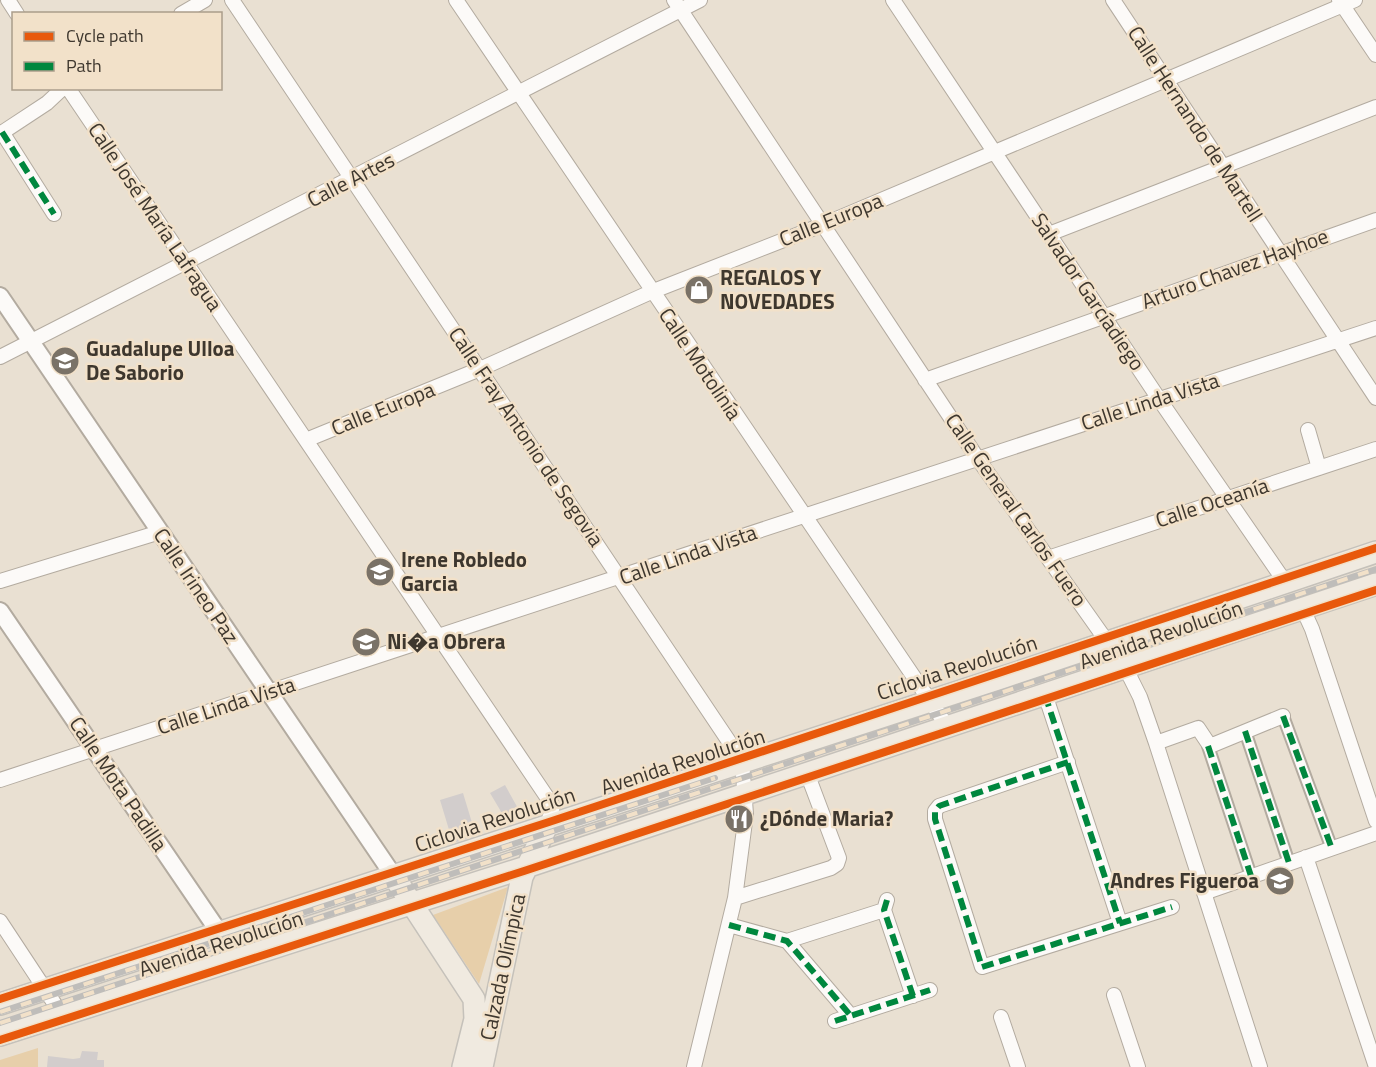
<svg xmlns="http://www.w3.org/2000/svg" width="1376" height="1067" font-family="'Titillium Web',sans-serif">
<rect width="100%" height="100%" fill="#e9e0d2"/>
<path fill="#e7cfaa" d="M508,887L479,984L433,915Z
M38,1048V1067H0V1060Z"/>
<path fill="#d2cdcc" d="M505,785L520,812L506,820L490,793Z
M463,793L476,836L453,843L440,800Z
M82,1051L98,1052L97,1060H104V1067H47L48,1056L73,1059L80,1058Z"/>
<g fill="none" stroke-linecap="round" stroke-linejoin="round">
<g stroke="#b3aba0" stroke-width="14">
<path id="pedestrian" d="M1283,716L1332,849
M1245,731L1289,863
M1208,746L1251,876"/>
</g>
<g stroke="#b3aba0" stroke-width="16">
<path id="minor" d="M8,0L17,14
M232,0L742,761L746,814L735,898L694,1067
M456,0L947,726
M674,0L978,459L1125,667L1140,697L1156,743L1260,1067
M893,0L1159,399L1285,582
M1113,0L1376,398
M1339,0L1376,55
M181,14L205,0
M68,88L553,806L547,826
M2,132L54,214
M0,134L47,103L63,88
M1049,234L1376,107
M0,357L700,0
M925,380L1376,220
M1308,430L1319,468
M306,440L480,369L651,292L822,225L1355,0
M1048,558L1376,449
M0,581L160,532
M1302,607L1312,629L1376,821
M1045,694L1120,923
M1156,743L1198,728L1210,746L1283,716
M1068,762L939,806L935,811V819L982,967L1172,907
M0,780L1376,328
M1306,857L1376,1067
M1204,893L1376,833
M735,898L831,868L837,864L839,858L807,773
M887,900L884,910L913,996
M0,921L62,1015
M729,925L787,941L851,1016
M787,941L884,910
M1114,995L1138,1067
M1001,1017L1018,1067
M835,1021L930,990"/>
</g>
<g stroke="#b3aba0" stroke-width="20">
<path id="tertiary" d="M0,296L393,875
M0,611L219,932L233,959"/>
</g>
<g stroke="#c5c1ba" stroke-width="24">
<path id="primary" d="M393,875L474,999L475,1019L463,1067
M0,1004L1004,677L1376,552
M0,1035L526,867L1376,584
M482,1067L522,877L547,826"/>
</g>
<use href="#pedestrian" stroke="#fcfaf8" stroke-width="10"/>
<use href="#minor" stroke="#fcfaf8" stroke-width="14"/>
<use href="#tertiary" stroke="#fcfaf8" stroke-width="16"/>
<use href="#primary" stroke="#f0eae0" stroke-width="21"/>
<g stroke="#bfbdba" stroke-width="6">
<path id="rail" d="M0,1012L715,778
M0,1023L1376,569"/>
</g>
<use href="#rail" stroke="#f2e1c9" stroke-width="4" stroke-dasharray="11" stroke-linecap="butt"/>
<path stroke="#00873e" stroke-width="6" stroke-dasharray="12 6" stroke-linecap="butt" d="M2,132L54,214
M1045,695L1120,923
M1283,716L1332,849
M1245,731L1289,863
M1208,746L1251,876
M1068,762L939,806L935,811V819L982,967L1172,907
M887,900L884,910L913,996
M729,925L787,941L851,1016
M835,1021L930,990"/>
<g stroke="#f2e1c9" stroke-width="11">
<path id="cycleway" d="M0,999L549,822L1376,548
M0,1040L524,871L1376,590"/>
</g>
<use href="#cycleway" stroke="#e8590c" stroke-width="8"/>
</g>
<defs>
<g id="shop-disc" transform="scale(1.5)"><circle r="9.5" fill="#7a7267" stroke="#f2e1c9"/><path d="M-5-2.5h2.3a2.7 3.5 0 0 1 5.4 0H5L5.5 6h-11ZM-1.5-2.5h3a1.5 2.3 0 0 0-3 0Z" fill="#fff"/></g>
<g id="school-disc" transform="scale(1.5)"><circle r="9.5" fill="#7a7267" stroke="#f2e1c9"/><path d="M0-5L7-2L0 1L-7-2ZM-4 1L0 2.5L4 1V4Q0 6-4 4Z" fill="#fff"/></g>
<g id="restaurant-disc" transform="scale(1.5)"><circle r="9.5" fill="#7a7267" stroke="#f2e1c9"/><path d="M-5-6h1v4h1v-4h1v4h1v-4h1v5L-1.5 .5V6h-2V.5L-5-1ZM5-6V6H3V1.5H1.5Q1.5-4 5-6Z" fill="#fff"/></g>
</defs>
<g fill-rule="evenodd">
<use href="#shop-disc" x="699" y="290"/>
<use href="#school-disc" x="65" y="361"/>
<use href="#school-disc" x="380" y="572"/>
<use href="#school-disc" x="366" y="642"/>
<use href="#restaurant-disc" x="739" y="819"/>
<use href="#school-disc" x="1280" y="881"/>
</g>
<g text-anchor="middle" stroke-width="5" stroke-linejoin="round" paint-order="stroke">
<g font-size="21" fill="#3e372e" stroke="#f2e1c9">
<text transform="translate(1195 124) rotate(57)" y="7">Calle Hernando de Martell</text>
<text transform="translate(351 180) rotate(-27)" y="7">Calle Artes</text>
<text transform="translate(155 217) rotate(56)" y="7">Calle José María Lafragua</text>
<text transform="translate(831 220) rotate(-22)" y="7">Calle Europa</text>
<text transform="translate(1235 269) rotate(-20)" y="7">Arturo Chavez Hayhoe</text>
<text transform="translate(1088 292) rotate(56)" y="7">Salvador Garcíadiego</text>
<text transform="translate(700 364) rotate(56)" y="7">Calle Motolinía</text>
<text transform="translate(1150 402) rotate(-18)" y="7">Calle Linda Vista</text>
<text transform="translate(383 409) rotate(-22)" y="7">Calle Europa</text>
<text transform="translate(526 437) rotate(56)" y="7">Calle Fray Antonio de Segovia</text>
<text transform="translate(1212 503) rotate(-18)" y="7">Calle Oceanía</text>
<text transform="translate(1016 510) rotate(55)" y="7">Calle General Carlos Fuero</text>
<text transform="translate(688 555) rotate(-19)" y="7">Calle Linda Vista</text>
<text transform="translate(196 586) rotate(56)" y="7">Calle Irineo Paz</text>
<text transform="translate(1161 635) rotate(-19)" y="7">Avenida Revolución</text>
<text transform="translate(957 668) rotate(-18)" y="7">Ciclovia Revolución</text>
<text transform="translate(226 706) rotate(-18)" y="7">Calle Linda Vista</text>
<text transform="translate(683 762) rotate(-18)" y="7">Avenida Revolución</text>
<text transform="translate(118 784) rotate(56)" y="7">Calle Mota Padilla</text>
<text transform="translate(495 820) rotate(-18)" y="7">Ciclovia Revolución</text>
<text transform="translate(221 944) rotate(-18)" y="7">Avenida Revolución</text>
<text transform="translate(503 967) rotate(-78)" y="7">Calzada Olímpica</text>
</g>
<g font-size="21" font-weight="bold" fill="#3e372e" stroke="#f2e1c9" text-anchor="start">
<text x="720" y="285">REGALOS Y<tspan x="720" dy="24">NOVEDADES</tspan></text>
<text x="86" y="356">Guadalupe Ulloa<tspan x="86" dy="24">De Saborio</tspan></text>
<text x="401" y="567">Irene Robledo<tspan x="401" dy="24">Garcia</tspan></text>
<text x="387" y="649">Ni�a Obrera</text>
<text x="760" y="826">¿Dónde Maria?</text>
<text x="1259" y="888" text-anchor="end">Andres Figueroa</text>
</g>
</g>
<rect x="12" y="12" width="210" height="78" fill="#f2e1c9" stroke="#aa9d8b" stroke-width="1.5"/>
<rect x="24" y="32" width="30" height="9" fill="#e8590c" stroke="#aa9d8b" stroke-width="1.5"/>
<text x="66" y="42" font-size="18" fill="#3e372e">Cycle path</text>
<rect x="24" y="62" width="30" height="9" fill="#00873e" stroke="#aa9d8b" stroke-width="1.5"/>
<text x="66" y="72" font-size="18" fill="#3e372e">Path</text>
</svg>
